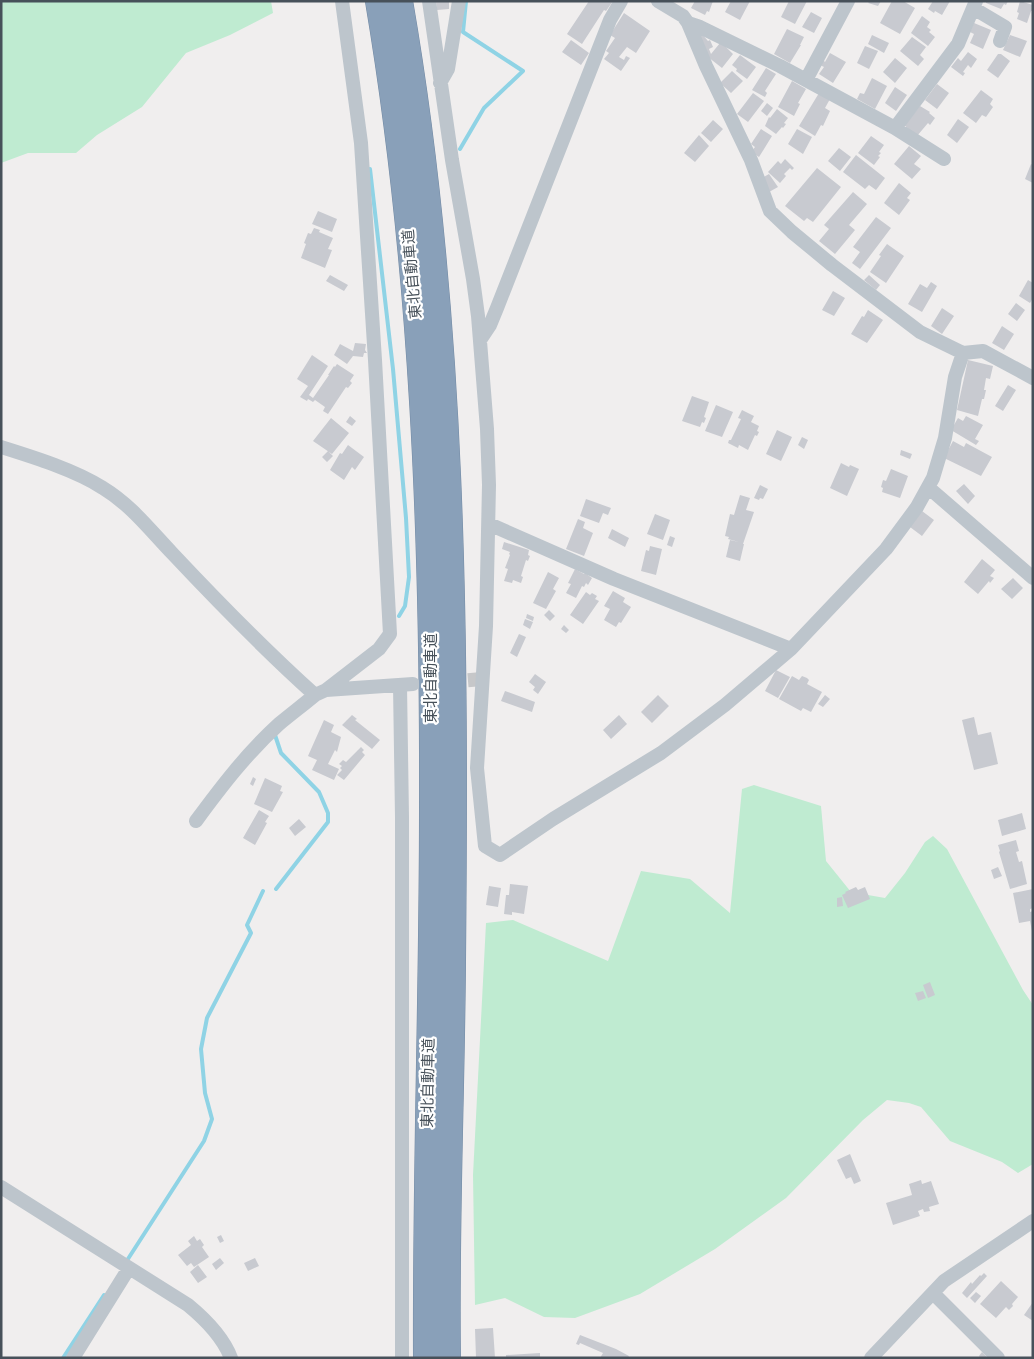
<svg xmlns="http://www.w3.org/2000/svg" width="1034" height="1359" font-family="'Asap Condensed','Noto Sans JP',sans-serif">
<rect width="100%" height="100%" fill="#f0eeee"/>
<path fill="#bfebd1" d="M1,1H271L273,13L230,35L186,53L142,107L97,135L76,153H28L1,163Z
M754,785L821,806L826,861L851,892L885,898L905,873L925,842L933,836L947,849L1023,990L1033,1005V1164L1018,1173L1002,1162L950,1141L921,1107L909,1103L887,1100L863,1120L786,1198L715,1249L640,1294L575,1318L544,1317L505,1298L475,1305L473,1175L486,923L513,920L608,961L641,871L690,879L730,913L742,789Z"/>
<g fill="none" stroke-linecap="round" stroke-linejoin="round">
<path stroke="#8fd3e5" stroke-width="4" d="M460,149L484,108L523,71L463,32L466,1
M370,169L393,369L406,518L409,577L405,606L399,616
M274,732L281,753L319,792L328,813V822L276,889
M126,1262L204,1141L212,1119L205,1093L201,1049L207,1018L251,933L247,925L263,891
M63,1358L104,1295"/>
</g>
<path fill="#c8cad0" d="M436,1H449V9L437,10Z
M589,1H613L606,11L604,10L582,44L567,34Z
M695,1H713L709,12L707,11L705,15L691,8Z
M731,1H750L740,20L725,12Z
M789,1H807L795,24L781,17Z
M870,1H881L878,6L868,3Z
M892,1H903L915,8L900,34L880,23Z
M933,1H950L942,15L935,11L934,13L928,9Z
M986,1H1008L1006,5L1004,4L1001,9L986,3Z
M1020,1L1033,5V11H1031L1027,23L1017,19L1019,13L1017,12Z
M811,12L822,18L814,33L802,27Z
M624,13L650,31L636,53L627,47L619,57L624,60L626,56L630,58L621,71L604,59L609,53L606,51L615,38L610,35Z
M922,16L930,22L927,27L931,30L929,32L935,37L928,46L911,33Z
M974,23L991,30L983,49L970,43L974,34L970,32Z
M787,29L804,37L800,45H801L790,63L774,54Z
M702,34L708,41L710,40L713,47L709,49L711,54L720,43L726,46V47L733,54L722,68L708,57L699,35Z
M872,35L889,43L884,53L868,44Z
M1010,35L1027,41L1020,57L1003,50Z
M912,37L926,47L920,55L924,59L918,66L900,51Z
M571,40L589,53L581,65L562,52Z
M865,46L878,51L869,69L857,63Z
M968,52L977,59L971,68L968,65L963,72L965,73L963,76L951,67L958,58L961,61Z
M830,53L846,62L833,83L819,74L824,67L820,65L823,60L825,62Z
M998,54H1001L1010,61L998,78L987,70Z
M740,55L756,67L747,79L736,71L737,69L732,65Z
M895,58L907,68L895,83L883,72Z
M766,68L776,74L765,91L767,93L765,97L752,90Z
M732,71L743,81L731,93L720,83Z
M872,78L887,86L875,109L857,99L860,93L864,94Z
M792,81L806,89L798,103L800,104L794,116L778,107Z
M937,84L949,93L937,109L925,100Z
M895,87L907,95L896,111L885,103Z
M981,90L993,99L990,104L993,107L986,117L982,115L976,123L963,113Z
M753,93L764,101L748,122L737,114Z
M819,93L830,99L825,108L830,111L823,126L821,125L815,136L799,126Z
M767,103L773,108L767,116L761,111Z
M920,106L930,112L929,113L935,118L930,125L928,123L917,136L904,125Z
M777,109L788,118L784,123L786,124L783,128L782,127L776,134L765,126L769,117L770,118Z
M958,119L969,127L957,143L947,135Z
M713,120L723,129L711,142L701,133Z
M761,129L772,136L759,157L751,152L755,147L751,144Z
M797,129L812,137L803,154L788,144Z
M699,135L709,146L695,162L684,153Z
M871,136L884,145L879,152L881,153L878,156L880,157L874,165L858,153Z
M909,146L921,156L914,164L921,169L912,179L894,164Z
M839,148L851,157L840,171L828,161Z
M856,155L885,178L876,190L869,185L865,189L843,172Z
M785,159L794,168L792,170L790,168L784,174L786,176L780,183L768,172L778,161L781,164Z
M1031,164L1033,165V183L1025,179Z
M817,168L841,187L813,222L807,218L804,221L785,206Z
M769,174L778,187L769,192L762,178Z
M899,183L911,193L907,198L910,200L899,215L884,203Z
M853,192L867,204L849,225L855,230L835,254L819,241L829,229L824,225Z
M318,211L337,219L332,232L312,224Z
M876,217L891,228L860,269L852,263L860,252L853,247Z
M314,228L320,230L319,232L333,238L328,249L332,250L325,268L301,258L306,244L304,243L308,233L311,234Z
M887,244L904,256L886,283L870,272L881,256L879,255Z
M330,275L348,285L344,291L326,281Z
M869,275L880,285L876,290L864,280Z
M1028,280L1033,283V298L1030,303L1019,296Z
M931,282L937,286L922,312L908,304L920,284L927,288Z
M833,291L845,298L834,316L822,310Z
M1016,303L1025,310L1017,321L1008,314Z
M942,308L954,316L942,334L931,326Z
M868,310L883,320L867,343L851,334L862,316L864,317Z
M1002,326L1014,334L1004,350L992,343Z
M355,343L366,344L365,350L367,353H364L363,357L353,356L347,364L334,355L340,344L353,351Z
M312,355L328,366L309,395L313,398L329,375H328L334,366L335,367L337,364L354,375L350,381L352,383L348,388L346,387L328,414L323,411L325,407L315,400L313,402L308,399L307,401L300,397L308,386L297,379Z
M968,360L993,366L990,379L986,378L984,390H986L984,399H982L978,416L957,410Z
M1008,385L1016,390L1003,411L995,406Z
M692,396L709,402L704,417L706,418L704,423L702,422L700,427L682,421Z
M716,405L733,412L722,437L705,431Z
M742,410L754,416L751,422L759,426L757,431L759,432L757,436L755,435L748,450L739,445L738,448L728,443L729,440H731L741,419L738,418Z
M350,416L356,421L352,426L346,422Z
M966,416L983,425L975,439L979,441L976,445L951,430L958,418L963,421Z
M331,418L349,433L332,454L313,441Z
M777,430L792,437L781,461L766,454Z
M802,437L808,440L804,449L798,445Z
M953,441L964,447L966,443L992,457L981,476L944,458Z
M348,445L364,457L355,470L352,467L344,480L330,470L340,453L342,454Z
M901,450L912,454L910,459L900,455Z
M328,451L333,456L327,462L322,457Z
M841,463L849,467L850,465L859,469L847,496L830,488Z
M891,469L908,476L900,498L882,492L883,488L881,487L883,480L886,481Z
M964,484L975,496L968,504L956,491Z
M760,485L768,489L763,499L760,498L759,500L754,498Z
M740,495L750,498L746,510L754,512L743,544H744L740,561L726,557L730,540L739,542L728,539L729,537L725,536L730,514L734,515Z
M586,499L611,508L608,515L603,513L599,523L580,516Z
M922,511L934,520L922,536L910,527Z
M655,514L670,520L663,540L647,534Z
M578,519L585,522L583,528L593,533L584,556L566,549Z
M612,529L629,538L625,547L608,538Z
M670,536L675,538L672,547L667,545Z
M504,542L529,550L528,555L530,556L528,561L526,560L521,576L523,577L521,583L513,580L512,583L504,581L508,569L505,568L510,555L509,554L510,552L502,549Z
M650,546L662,549L656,575L641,571L646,550L649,551Z
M982,559L995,570L990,576L994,578L990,583L989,581L978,594L964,582Z
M575,569L584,574L585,573L592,578L588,585L586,583L584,587L582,586L576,598L566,593L571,584L568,583Z
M548,572L559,578L553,589L556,591L546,609L533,603Z
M1013,578L1023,588L1012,599L1001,589Z
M613,591L625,598L623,602L631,607L621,623L619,622L616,627L604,620L610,609L604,606Z
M586,592L590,595L592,593L597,596L595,599L599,601L583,624L570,615Z
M549,610L555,616L550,621L544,615Z
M527,614L534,617L533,621L526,618Z
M525,619L533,622L530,629L523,625Z
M564,625L569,630L566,633L561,629Z
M519,634L526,637L517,657L510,653Z
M776,670L790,677L778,698L765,691Z
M535,674L546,682L538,694L533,690L535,687L529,682Z
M792,676L799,680L802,676L807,678L809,680L807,684L822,692L811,712L803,708L801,711L779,699Z
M505,691L535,702L532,712L501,701Z
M658,695L669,706L652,723L641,712Z
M825,695L830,699L823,707L818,704Z
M352,715L357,719L355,720L380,740L372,749L342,725Z
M619,715L627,724L611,739L603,730Z
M974,717L978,735L991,732L998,764L974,770L962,720Z
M324,720L334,725L331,732L341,737L337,752L335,750L328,764L339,769L334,780L312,770L317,760L308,756Z
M361,747L364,750L362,752L365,755L344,780L337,775L342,770L340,768L342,766L339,764L343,760L346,762Z
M253,777L256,779L253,786L250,784Z
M265,778L282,786L280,791L283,792L272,812L254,804Z
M259,810L269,816L265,822L267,823L255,845L243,838Z
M1022,813L1026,829L1002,836L998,820Z
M299,819L306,827L295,836L289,828Z
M1016,840L1019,851L1016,852L1019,862L1022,861L1027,884L1010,889L999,852L1000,851L998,845Z
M998,867L1002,876L994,879L991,870Z
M510,884L528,886L524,914L512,912V915L504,914L506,895H509Z
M489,886L501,888L498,907L486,905Z
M856,887L858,890L865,887L870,899L848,908L842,895L846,893L845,892Z
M1033,889V908L1030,909V912L1033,911L1032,931L1030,921L1019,923L1013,893Z
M842,897L843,906L837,907V898Z
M930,982L935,995L928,998L923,985Z
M923,991L926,998L918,1001L915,993Z
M850,1154L861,1181L854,1184L851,1177L846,1179L837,1160Z
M921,1180L922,1184L931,1181L939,1204L929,1207L930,1211L924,1212L923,1209L918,1211L920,1216L893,1225L886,1203L912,1195L909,1184Z
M221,1235L224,1241L220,1243L217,1237Z
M194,1236L197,1241L200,1239L204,1245L202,1247L209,1257L194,1267L191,1263L187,1266L178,1255L191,1245L188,1241Z
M220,1258L224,1263L216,1270L212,1264Z
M255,1258L259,1266L248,1271L244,1263Z
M198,1265L207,1277L198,1283L190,1272Z
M984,1273L987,1276L967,1298L962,1293L971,1282L972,1284L980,1275L981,1276Z
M1001,1281L1018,1297L1012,1304L1013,1306L1009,1310L1006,1307L996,1318L980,1304Z
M976,1292L981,1296L975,1303L970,1298Z
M1033,1302V1321L1024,1315Z
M493,1328L495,1358H476L475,1329Z
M580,1335L616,1349L629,1356L628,1358H600L603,1353L580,1343L579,1345L576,1344Z
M982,1352L988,1358H980L979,1356Z
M540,1353V1358H506V1355Z"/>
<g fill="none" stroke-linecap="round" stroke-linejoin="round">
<path stroke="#c6c7c9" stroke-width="14" stroke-dasharray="14 7" stroke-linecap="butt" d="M447,682L482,679"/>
<g stroke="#748ba5" stroke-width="26">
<path id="highway" d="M378,1C423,268 433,541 432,811C432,993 425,1176 426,1358
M400,1C455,318 456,641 453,962C452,1094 446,1226 448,1358"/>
</g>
<path stroke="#bdc5cc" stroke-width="14" d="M429,1L452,160L473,279L478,316L487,429L489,485L486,626L477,768L485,846L500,855L553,819L661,753L725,705L791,649L886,549L917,507L933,478L945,438L955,377L963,353
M658,1L683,16L688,23L706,66L751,160L770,211L792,232L832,265L920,332L963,353L983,351L1033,378
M973,8L1005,27L1000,41
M688,23L700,27L780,66L895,128L944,159
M806,80L848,1
M440,83L448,69L459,1
M895,128L958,44L976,1
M480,340L490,325L497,308L610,20L621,1
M1,447C33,457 75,470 103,488C131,505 150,530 172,553C218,602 265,650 315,695L326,690L413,684
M929,488L1033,578
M489,524L614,579L791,649
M400,685L402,817V1358
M326,690L379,649L390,634L375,360L361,143L342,1
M196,821C221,787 247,753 279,724C291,714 303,705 315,695
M1,1187L188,1305C205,1319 223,1337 231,1358
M933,1293L998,1358
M73,1358L129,1268
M871,1358L944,1281L1033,1221"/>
<use href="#highway" stroke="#89a0b9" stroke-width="25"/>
</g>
<g text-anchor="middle" stroke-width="4.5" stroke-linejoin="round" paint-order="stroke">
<g font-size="15" fill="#47515a" stroke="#fff">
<text transform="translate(412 274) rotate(-95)" y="5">東北自動車道</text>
<text transform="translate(431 678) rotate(-90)" y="5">東北自動車道</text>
<text transform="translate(428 1083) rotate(-89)" y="5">東北自動車道</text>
</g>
</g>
<rect width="1034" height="1359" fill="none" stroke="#47515a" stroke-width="5"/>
</svg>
